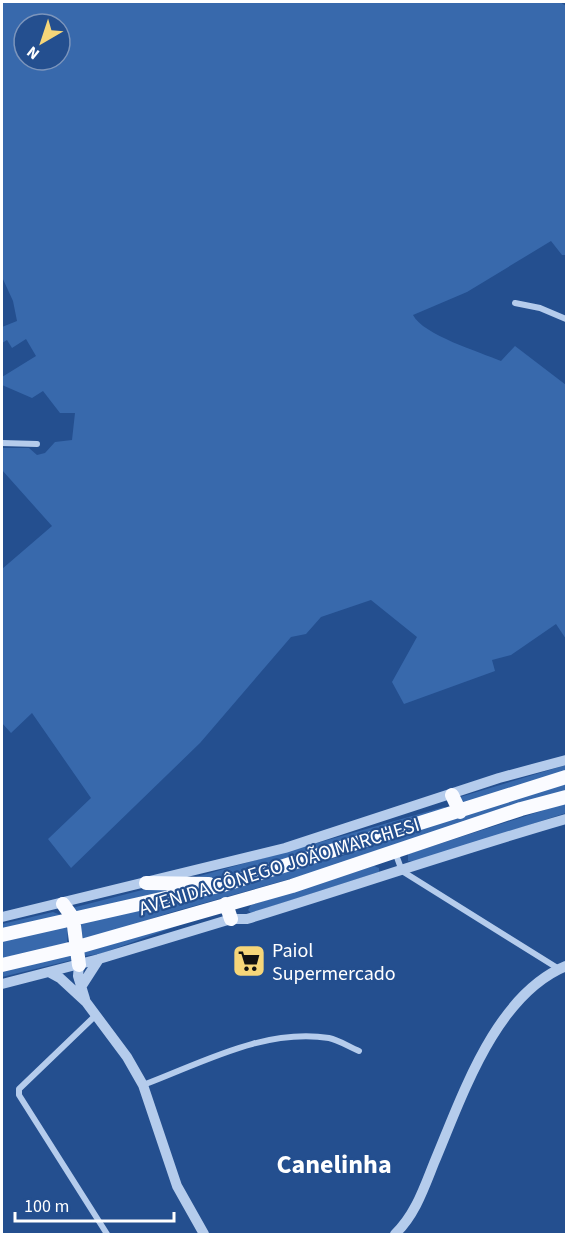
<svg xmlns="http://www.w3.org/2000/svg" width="568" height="1236" font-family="'Source Sans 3',sans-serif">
<rect width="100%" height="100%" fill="#244f8f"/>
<path fill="#3869ac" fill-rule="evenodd" d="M2,2H560L566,6V255H562L551,241L467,292L413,315C423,335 480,352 501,361L515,346L566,385V639L556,624L511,655L492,660L495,671L404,704L392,682L417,637L371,600L321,617L306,634L291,637L200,743L71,868L48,839L91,798L32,713L11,733L2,723V569L52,526L2,470V448H29L37,455L45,453L55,442L72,440L75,413H60L43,391L32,398L2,385V377L36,356L26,339L12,348L7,340L2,343V327L17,321L13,301L2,277ZM24,24H60V60H24Z
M566,765V775L463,806L460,797Z
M566,781V792L375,855L169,913L84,941L79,922L163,906L345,855L518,795Z
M566,803V813L415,862L408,861V854Z
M444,807L446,808L289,860L220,878L196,877Z
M374,866L379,868V872L251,913L248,910L251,905Z
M187,887L77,912L72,908L146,889Z
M53,912L61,915L2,930V924Z
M199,918L100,954L84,956L83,952Z
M65,926L68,930L67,943L2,959V941Z
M67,955L73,956L72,960L2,977V971Z"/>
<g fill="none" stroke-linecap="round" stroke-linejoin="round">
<path stroke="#b5ccec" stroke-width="6" d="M515,303L540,308L566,319
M2,443L37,444
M395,852L402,871L559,969
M96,1015L19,1089V1095L107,1234
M143,1085C202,1063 264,1028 329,1038C339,1040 349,1047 359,1051"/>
<path stroke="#b5ccec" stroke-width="10" d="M2,917L285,848L499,778L566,760
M79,965L78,976L85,999
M49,972L60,978L86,1002L127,1057L143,1085L177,1186L204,1234
M2,984L99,959L231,919H247C354,886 459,850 566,819
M81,987L99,959
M395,1234C415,1215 424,1188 434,1163C462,1097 495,995 566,966"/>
<path stroke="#fafbff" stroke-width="14" d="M452,795L460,812
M146,883L209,884
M63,904L73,918L79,965
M226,904L231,919
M2,935L223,885L566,777
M2,965L78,947L292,886L521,809L566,797"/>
</g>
<defs>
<g id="supermarket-square" transform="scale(1.725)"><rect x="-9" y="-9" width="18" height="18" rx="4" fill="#f6d679" stroke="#244f8f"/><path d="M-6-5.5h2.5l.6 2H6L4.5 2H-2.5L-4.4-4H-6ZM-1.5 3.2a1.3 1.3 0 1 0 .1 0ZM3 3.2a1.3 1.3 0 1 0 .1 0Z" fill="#111"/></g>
</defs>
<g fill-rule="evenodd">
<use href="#supermarket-square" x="249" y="961"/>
</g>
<g text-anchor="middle" stroke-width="4.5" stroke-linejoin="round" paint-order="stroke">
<g font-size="20" fill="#fff" stroke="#244f8f">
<text transform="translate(279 866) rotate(-17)" y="7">AVENIDA CÔNEGO JOÃO MARCHESI</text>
</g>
<g font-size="20" fill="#fff" stroke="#244f8f" text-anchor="start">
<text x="272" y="957">Paiol<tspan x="272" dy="23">Supermercado</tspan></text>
</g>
<g font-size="26" font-weight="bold" fill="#fff" stroke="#244f8f">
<text x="334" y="1173">Canelinha</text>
</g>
</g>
<rect width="568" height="1236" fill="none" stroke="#ffffff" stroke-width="6"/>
<g transform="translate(42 42) rotate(219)"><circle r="28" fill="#244f8f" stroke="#7c95bc" stroke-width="1.5"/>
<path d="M0-4.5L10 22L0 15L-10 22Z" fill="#f6d679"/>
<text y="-9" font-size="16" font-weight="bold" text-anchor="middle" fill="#ffffff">N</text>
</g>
<path d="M15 1212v9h159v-9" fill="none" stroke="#ffffff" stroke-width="3"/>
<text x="24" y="1212" font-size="18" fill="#ffffff" stroke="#244f8f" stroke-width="4.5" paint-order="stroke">100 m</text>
</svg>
